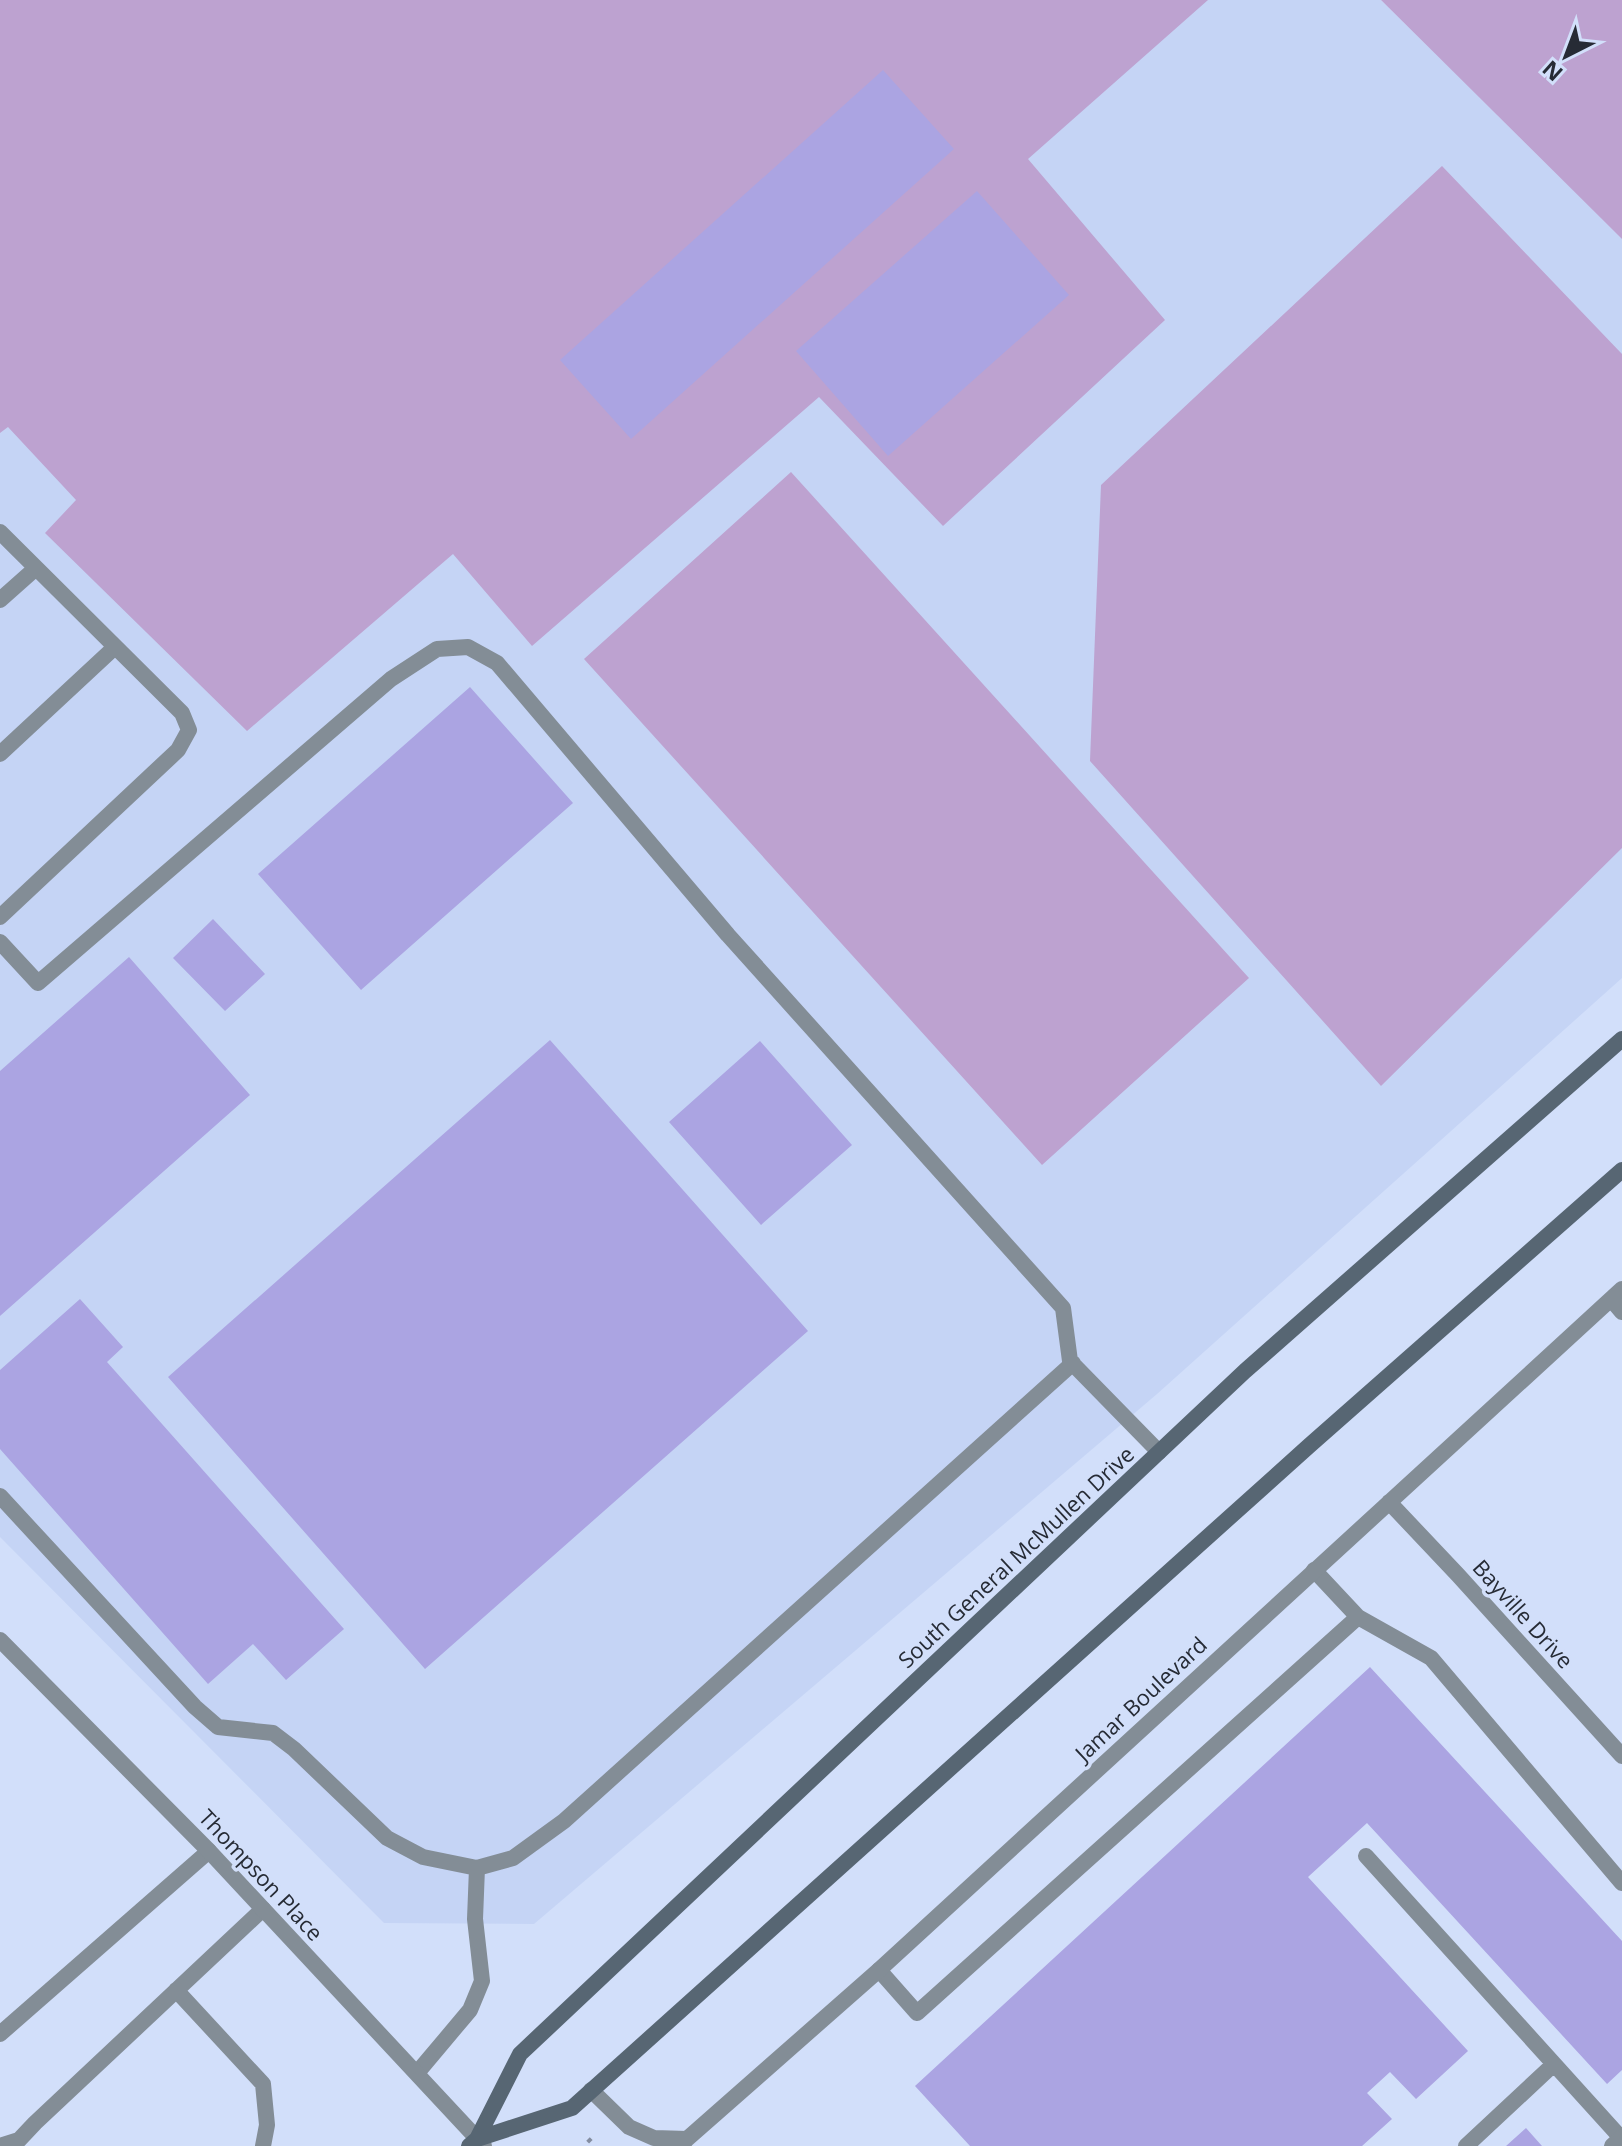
<svg xmlns="http://www.w3.org/2000/svg" width="1622" height="2146" font-family="'Open Sans',sans-serif">
<rect width="100%" height="100%" fill="#d2dffa"/>
<path fill="#c5d4f5" d="M0,0H1381L1622,239V978L1157,1394L534,1924L384,1923L0,1537Z"/>
<path fill="#bda2d0" d="M0,0H1208L1028,159L1165,320L943,526L819,397L532,646L453,554L247,731L45,533L76,500L8,427L0,433Z
M1381,0H1622V239Z
M1442,166L1622,354V848L1381,1086L1090,761L1101,485Z
M791,472L1249,978L1042,1165L584,659Z"/>
<path fill="#aba4e2" d="M883,70L954,149L631,439L560,360Z
M977,191L1069,295L888,456L796,351Z
M470,687L573,803L361,990L258,874Z
M213,919L265,974L225,1011L173,958Z
M129,957L250,1095L0,1316V1071Z
M550,1040L808,1331L425,1669L168,1377Z
M760,1041L852,1145L761,1225L669,1122Z
M80,1299L123,1347L107,1362L344,1629L286,1680L253,1644L208,1684L0,1449V1370Z
M1370,1667L1622,1941V2070L1607,2084L1367,1823L1308,1877L1468,2051L1416,2099L1390,2072L1367,2093L1392,2119L1362,2146H970L915,2086Z
M1526,2128L1542,2146H1506Z"/>
<g fill="none" stroke-linecap="round" stroke-linejoin="round">
<path stroke="#848da0" stroke-width="5" stroke-dasharray="4 6" stroke-linecap="butt" d="M588,2139L595,2146"/>
<path stroke="#838d96" stroke-width="16" d="M0,532L182,713L189,730L178,750L0,917
M0,600L36,568
M0,754L115,647
M0,942L38,983L391,679L437,649L468,647L497,663L728,935L1063,1308L1070,1361L1159,1452
M0,1496L195,1707L218,1727L273,1733L294,1749L387,1838L423,1857L477,1868
M1314,1570L1358,1617
M1366,1856L1621,2138
M879,1970L917,2013L1358,1617L1431,1658L1622,1883
M176,1990L263,2084L267,2125L263,2146
M0,2034L209,1851
M417,2073L470,2010L482,1981L475,1919L477,1868L513,1858L564,1821L1073,1363
M0,2146L19,2140L35,2123L263,1909
M1466,2146L1554,2064"/>
<path stroke="#838d96" stroke-width="16" d="M1611,1299L1622,1312
M1389,1502L1458,1575L1622,1756
M591,2090L629,2127L654,2138L687,2139L682,2145
M687,2139L879,1970L1622,1289
M1612,2146L1622,2137"/>
<path stroke="#838d96" stroke-width="16" d="M0,1640L209,1851L484,2146"/>
<path stroke="#576673" stroke-width="16" d="M477,2139L572,2108L1310,1445L1622,1170
M469,2146L477,2139L520,2054L1245,1371L1622,1039"/>
</g>
<g text-anchor="middle" stroke-width="7" stroke-linejoin="round" paint-order="stroke">
<g font-size="22" fill="#262b35" stroke="#d2dffa">
<text transform="translate(1016 1557) rotate(-43)" y="8">South General McMullen Drive</text>
<text transform="translate(1523 1614) rotate(48)" y="8">Bayville Drive</text>
<text transform="translate(1141 1699) rotate(-43)" y="8">Jamar Boulevard</text>
<text transform="translate(261 1875) rotate(47)" y="8">Thompson Place</text>
</g>
</g>
<g transform="translate(1566 56) rotate(222)" stroke="#d2dffa" stroke-width="6" paint-order="stroke">
<path d="M0-6L14 30L0 20L-14 30Z" fill="#262b35"/>
<text y="-12" font-size="22" font-weight="bold" text-anchor="middle" fill="#262b35">N</text>
</g>
</svg>
